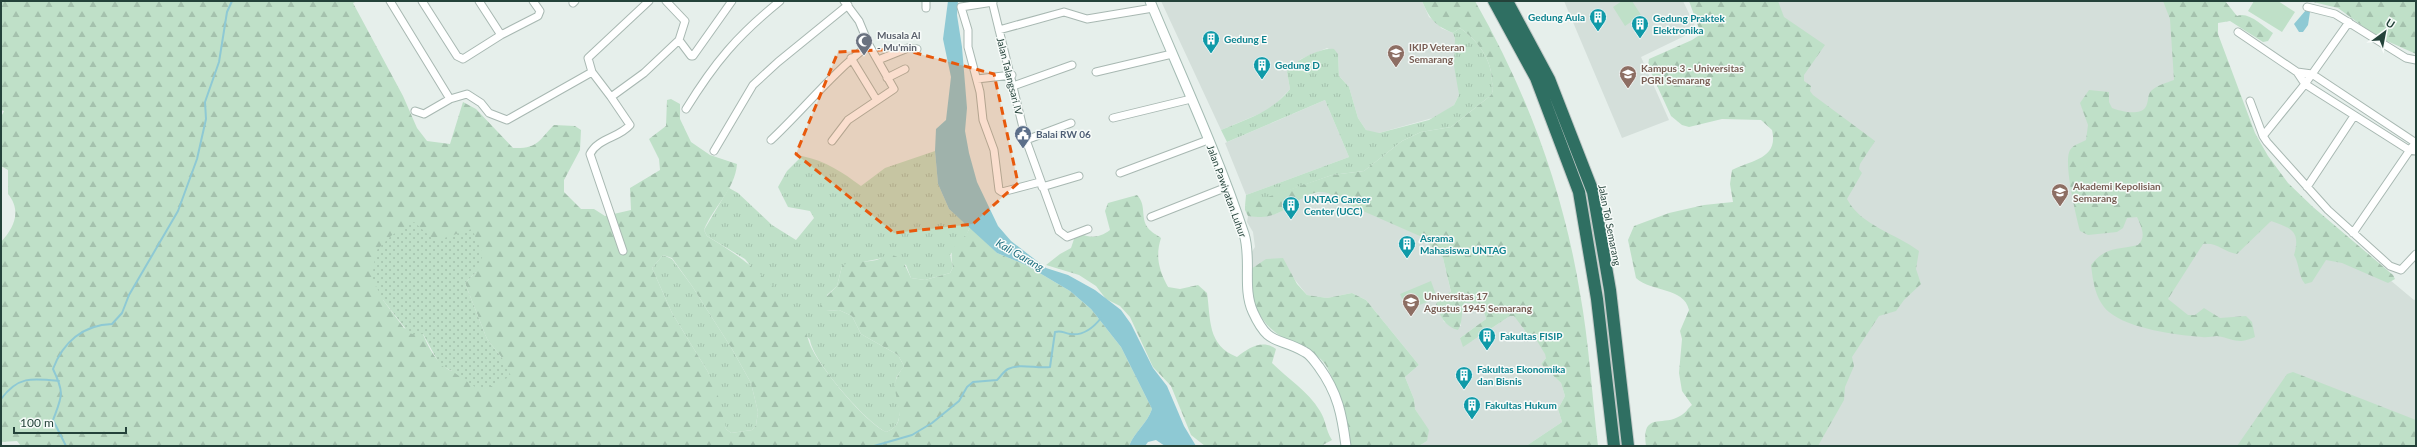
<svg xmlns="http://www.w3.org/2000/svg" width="2417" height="447" font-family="Lato,sans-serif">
<defs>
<pattern id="grass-tufts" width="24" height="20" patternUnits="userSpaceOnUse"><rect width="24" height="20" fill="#bfe0c8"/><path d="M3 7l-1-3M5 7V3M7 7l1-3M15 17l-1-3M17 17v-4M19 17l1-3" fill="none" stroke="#a4c1ad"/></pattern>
<pattern id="forest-firs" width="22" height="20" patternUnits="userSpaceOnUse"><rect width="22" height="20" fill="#bfe0c8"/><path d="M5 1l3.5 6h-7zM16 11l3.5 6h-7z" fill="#a4c1ad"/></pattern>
<pattern id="garden-dots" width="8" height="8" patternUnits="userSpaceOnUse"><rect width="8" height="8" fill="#bfe0c8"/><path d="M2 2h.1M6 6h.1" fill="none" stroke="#a4c1ad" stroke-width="1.8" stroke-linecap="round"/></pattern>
</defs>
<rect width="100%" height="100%" fill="#e6efeb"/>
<path fill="#d4dfda" d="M1161,1H1422L1429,17L1439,24L1441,28L1453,33L1455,39L1459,95L1454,105L1436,117L1379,133H1372L1366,130L1358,118L1349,87L1339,76L1338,54L1327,48L1301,59L1287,72L1290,89L1271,109L1221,130Z
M1564,1H1683L1697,30L1641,57L1669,120L1622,138Z
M1759,1H2196L2237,110L2281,189L2414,300L2416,299V446H1744L1817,225Z
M1325,100L1349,157L1246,195L1225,143Z
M1324,191L1331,193L1338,200L1403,227L1422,237L1436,249L1443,258L1450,288L1451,293L1436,304L1444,322L1461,326V311L1464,303L1482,304L1486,319L1460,338L1472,341L1510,316H1514L1521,322L1523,328L1534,336L1546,354V358L1541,364L1561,383L1565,396L1558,409L1562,422L1526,446H1419L1427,441L1420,417L1415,409L1414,399L1405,377L1419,365L1366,300L1352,293L1327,298L1307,295L1291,275L1251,269V253L1255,247L1253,232L1247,222L1248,216L1262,217L1278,213L1305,197Z"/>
<path fill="url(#grass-tufts)" d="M1460,28C1478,41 1492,59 1492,82C1493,87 1494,92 1490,96L1451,127L1421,132L1402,141L1364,171L1332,175L1245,206L1246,195L1349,157L1325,100L1227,142L1221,130C1247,119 1272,112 1290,89L1287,72C1293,61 1322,47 1334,49L1338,54L1339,76L1349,87L1358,118L1366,130L1379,133L1429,120L1454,105L1459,95L1454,66L1455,39L1453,33Z
M935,151L938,184L949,209L970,227L967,234L950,255L953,267L950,273L925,280L911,278L906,265L883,258L842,266L837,286L827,295L826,311L839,310L852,316L861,334L898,355L904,366C902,370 897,375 896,379C894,397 910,424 886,432C866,422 813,362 810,340L745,259L707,236L704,230L729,188L738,193L772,225L796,240L814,218L810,211L788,207L778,187L787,171L802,156C826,161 842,172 861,186L885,168Z
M663,255L672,259L692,286L732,349L751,383L758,412L756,425L752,430L731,433L726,429L708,372L672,313L652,268Z"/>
<path fill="url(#forest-firs)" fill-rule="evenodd" d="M1,1H357L353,3L403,96L417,128L427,141L450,144L463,102L476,109L513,148C538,149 538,141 554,125L575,126L581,130L580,150L564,180V192L581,209H594L605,216L631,210L630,188L660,170L659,159L649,139L666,126L667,100L671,99L680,104V119L691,142L710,155L737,164C735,190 713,207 704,230L707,236C750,262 771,280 801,321C807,329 807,340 812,349C823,371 865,422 886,432C909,424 895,402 895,386C895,378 900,372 904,366L898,355L861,334L852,316L839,310L826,311L820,306L823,300L837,286L842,266C857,257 875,267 888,253L902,259L911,278L925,280L950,273L953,267C947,241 962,247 970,227L997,253L1026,265L1070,291L1091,309L1121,347L1152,409C1147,424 1135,431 1129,446H21L17,441L1,442V242C14,228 22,211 8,194V170L1,166V117L4,111L1,110ZM663,255L672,258L692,286L732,349L751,383L758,412L756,425L752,430L731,433L726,429L720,401L708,372L672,313L652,268ZM476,272L465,283L487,339L502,358L452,371C438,366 428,347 423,334L404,328L383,300Z
M1422,1H1475C1527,92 1563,189 1580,293C1589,343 1592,395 1598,446H1526L1562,422L1558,409L1565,396L1561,383L1541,364L1546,358L1545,354L1534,336L1527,333L1514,316H1510L1463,347L1460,338L1486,319L1482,304L1464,303C1461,312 1463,323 1458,330C1445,327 1440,316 1436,304L1441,296L1451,292L1443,258L1422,237L1338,200C1318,179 1297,205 1278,213C1269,217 1258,218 1248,216L1245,210V206L1250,203L1332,175L1364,171L1402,141L1421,132L1451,127L1490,96C1494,92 1493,87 1492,82C1492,59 1478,41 1460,28L1453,33C1434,25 1430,19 1422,1Z
M1689,1H1778L1784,17L1825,45L1804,75V81L1811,86L1810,91L1813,95L1875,141L1860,164L1859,169L1862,173L1847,199C1861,226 1897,234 1919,251L1916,269L1921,284L1904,300L1896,311L1879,316L1852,357L1854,366L1845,387L1844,400L1818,446H1646C1641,411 1663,427 1680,416C1685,414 1688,408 1692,405L1682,391L1679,373L1682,339L1680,331L1689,310C1684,287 1651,292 1636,278L1628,240L1634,226L1669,213L1704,205L1733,202L1730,184L1732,170C1751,160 1779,159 1772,130L1761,120L1722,119L1689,127L1682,125L1671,116L1648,66L1649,59L1692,40L1701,34Z
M2163,1H2225L2237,16C2248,11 2263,26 2273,33L2268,41L2263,42L2230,21L2218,23V34L2255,133L2268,156L2288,183L2313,207L2393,275L2395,279L2388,283L2342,263L2326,260L2312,282L2305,284C2298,276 2300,265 2294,255C2301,231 2291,228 2271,221L2237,254C2224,252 2217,242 2203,244L2168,299L2188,315H2195L2204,308L2220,318L2246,316L2252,322L2255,337C2237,345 2235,339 2217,336C2213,336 2207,338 2202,337C2177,335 2129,329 2109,312C2095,300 2093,281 2091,265C2106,246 2117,250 2138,245C2147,237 2141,226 2137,217L2127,218L2123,228L2117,232L2088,235L2080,231C2076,216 2063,162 2070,150C2074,144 2081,143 2086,140L2088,125L2080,103L2089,90L2109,92V102L2112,108C2120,111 2139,116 2145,108C2149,103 2147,95 2151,91C2157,85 2166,83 2174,80L2170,19Z
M2309,1H2416V54L2376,36L2338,8Z
M1137,195C1147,205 1140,218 1148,228C1151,232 1157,235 1161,238C1155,257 1159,270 1168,287L1180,289L1198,285L1207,293C1211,320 1207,345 1237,357C1249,348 1262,339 1276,349L1272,363C1288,379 1308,391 1320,411C1326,420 1325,429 1332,440L1321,446H1205L1191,435L1171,386L1153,367L1130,317L1120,306L1106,299L1096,286L1079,275L1046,265L1060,254L1071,248L1074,239L1080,234C1092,238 1099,238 1110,230L1105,211L1108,203Z
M1283,258L1297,284L1307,295L1327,298L1352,293L1366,300L1419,365L1405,377L1414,399L1415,409L1429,430L1427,441L1419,446H1347C1341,418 1340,388 1325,364C1315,350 1298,347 1284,338C1258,324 1249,297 1251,269L1266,259Z
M2293,372L2416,420V446H2237L2287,374Z"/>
<path fill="url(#garden-dots)" d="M414,222L435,241L472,229L483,255L476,272L465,283L487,339L502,358L511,376L486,389H478L452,371L440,365L423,334L416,335L409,333L383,300L372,278L376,251L392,235Z"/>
<path fill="#bfe0c8" d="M1622,1H1632L1641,15L1625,26L1613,7Z
M2254,1H2278L2295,12L2282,32L2248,11Z
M1431,281L1437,298L1407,310L1400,294Z"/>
<path fill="#8ec9d4" d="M948,1H958L957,15L962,47L967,108L965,131L969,153L977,182L998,226L1011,241L1046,268L1068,275L1095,290L1121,310L1131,324L1153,368L1167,386L1184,426L1196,446H1165L1156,440L1148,442L1145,446H1129C1135,431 1147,424 1152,409L1121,347L1091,309L1070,291L1026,265L997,253L949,209L938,184L935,151L936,129L946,120L951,77L943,39Z
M2306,10L2310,12L2308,25L2303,32H2299L2294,24Z"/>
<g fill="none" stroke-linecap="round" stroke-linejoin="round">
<path stroke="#8ec9d4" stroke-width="2" d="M1,399C18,376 32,378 59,381
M66,446L53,420C62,396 65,394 53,369C63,342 83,325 112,324L122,313L129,295L178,211L197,159L206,119L205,102L219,62L227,12L232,1
M874,446L912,435L932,423L959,401L967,387L973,382L997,380C1000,377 1004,371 1008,369C1020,363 1037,369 1050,367L1055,332C1062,330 1063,333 1070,334C1083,336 1094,327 1101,318"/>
<g stroke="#a8b8b2" stroke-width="9">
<path id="street" d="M390,1L450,99
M422,1L457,56L463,59L501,35L479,1
M926,1V8
M992,1L1026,140L1059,231L1067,237L1088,229
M993,2L961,7L968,30V47L980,92L983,120L994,150L999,190L1002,192L1040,182
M573,3L575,1
M2307,7L2335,14L2406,58L2416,60
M2349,22L2305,84L2263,136L2267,142L2328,210L2390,266L2401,270L2416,254
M999,30L1064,12L1087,19L1153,8
M2238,32L2297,72L2305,84L2409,150L2416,151
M501,35L538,16L540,11L533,1
M679,40L691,56H693L732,1
M851,58L876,99
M878,60L908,48L917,49
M592,72L611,97L644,73L679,40L685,21L666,1
M1096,72L1172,54
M2297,72L2312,74L2416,143
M887,78L905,69
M977,79L1012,75
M1013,86L1072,65
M611,97L630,125C619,138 598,138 590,154L623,251
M2250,101L2263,136
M686,109C715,62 737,36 780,1
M415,111L424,114L450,99L467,94L481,103L489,113L507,120L592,72L588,58L649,1
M1113,118L1191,99
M771,140C805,108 832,73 869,45
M1026,140L1071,123
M832,141L848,120L894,89L869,45L859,21L844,1
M714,151L753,85L778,62L848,5
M1120,173L1208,140
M1042,187L1079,176
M2307,187L2354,116
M1151,217L1227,187
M2353,233L2412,147"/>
</g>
<g stroke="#a4bbb3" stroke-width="11">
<path id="secondary" d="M1150,1C1182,78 1218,155 1244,234C1252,259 1242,288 1253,312C1269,347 1277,336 1305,352C1311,355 1315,362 1319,367C1338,393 1342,415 1346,446"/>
</g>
<g stroke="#c2cac8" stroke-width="14">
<path id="highway" d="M1494,1L1536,78L1579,192L1597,299L1614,446
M1507,1L1549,79L1593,192L1610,290L1628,446"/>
</g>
<use href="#street" stroke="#fff" stroke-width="7"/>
<use href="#secondary" stroke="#fff" stroke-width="9"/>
<use href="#highway" stroke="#2f6f62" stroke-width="12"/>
</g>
<path fill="#e8590c" fill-opacity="0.2" stroke="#e8590c" stroke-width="3" stroke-dasharray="8 5" stroke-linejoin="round" d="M901,49L994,74L1018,183L973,224L894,233L796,154L838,52Z"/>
<defs>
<g id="building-pin" transform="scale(0.9)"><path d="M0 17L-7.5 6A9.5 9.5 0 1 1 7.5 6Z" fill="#0f9aa8" stroke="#f7fbf9"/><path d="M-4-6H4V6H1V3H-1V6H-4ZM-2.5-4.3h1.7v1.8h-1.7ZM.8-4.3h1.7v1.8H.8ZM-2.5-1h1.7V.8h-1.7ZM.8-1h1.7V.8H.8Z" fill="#fff"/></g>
<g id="mosque-pin" transform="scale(0.9)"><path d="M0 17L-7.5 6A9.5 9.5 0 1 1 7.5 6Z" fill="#6b7280" stroke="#f7fbf9"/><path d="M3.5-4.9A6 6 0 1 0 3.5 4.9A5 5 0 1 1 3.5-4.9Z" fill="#fff"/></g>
<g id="university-pin" transform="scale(0.9)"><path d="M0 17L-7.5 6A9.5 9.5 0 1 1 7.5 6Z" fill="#8d6e63" stroke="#f7fbf9"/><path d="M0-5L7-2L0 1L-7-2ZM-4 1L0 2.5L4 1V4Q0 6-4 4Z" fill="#fff"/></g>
<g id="civic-pin" transform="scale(0.9)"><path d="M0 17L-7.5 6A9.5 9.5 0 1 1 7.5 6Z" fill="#5c6f8a" stroke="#f7fbf9"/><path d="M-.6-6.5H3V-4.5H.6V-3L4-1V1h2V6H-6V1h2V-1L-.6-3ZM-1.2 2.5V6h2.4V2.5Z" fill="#fff"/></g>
</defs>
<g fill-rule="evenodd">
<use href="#building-pin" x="1598" y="17"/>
<use href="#building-pin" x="1640" y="24"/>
<use href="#building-pin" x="1211" y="39"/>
<use href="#mosque-pin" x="864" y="41"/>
<use href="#university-pin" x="1396" y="53"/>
<use href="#building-pin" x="1262" y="65"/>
<use href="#university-pin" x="1628" y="74"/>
<use href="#civic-pin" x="1023" y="134"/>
<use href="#university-pin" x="2060" y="192"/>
<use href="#building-pin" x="1291" y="205"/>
<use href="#building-pin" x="1407" y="244"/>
<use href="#university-pin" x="1411" y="302"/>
<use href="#building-pin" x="1487" y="336"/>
<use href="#building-pin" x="1464" y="375"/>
<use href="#building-pin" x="1472" y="405"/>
</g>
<g text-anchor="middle" stroke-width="3" stroke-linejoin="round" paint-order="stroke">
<g font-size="10" font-weight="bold" fill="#0d838f" stroke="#f7fbf9" text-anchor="start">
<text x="1585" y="21" text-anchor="end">Gedung Aula</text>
<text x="1653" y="22">Gedung Praktek<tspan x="1653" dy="12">Elektronika</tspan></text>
<text x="1224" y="43">Gedung E</text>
<text x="1275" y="69">Gedung D</text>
<text x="1304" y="203">UNTAG Career<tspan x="1304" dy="12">Center (UCC)</tspan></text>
<text x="1420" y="242">Asrama<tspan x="1420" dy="12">Mahasiswa UNTAG</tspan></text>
<text x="1500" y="340">Fakultas FISIP</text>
<text x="1477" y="373">Fakultas Ekonomika<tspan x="1477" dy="12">dan Bisnis</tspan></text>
<text x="1485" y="409">Fakultas Hukum</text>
</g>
<g font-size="10" font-weight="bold" fill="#5b616d" stroke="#f7fbf9" text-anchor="start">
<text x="877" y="39">Musala Al<tspan x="877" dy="12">- Mu'min</tspan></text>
</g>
<g font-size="10" font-weight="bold" fill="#785e54" stroke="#f7fbf9" text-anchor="start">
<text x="1409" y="51">IKIP Veteran<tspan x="1409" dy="12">Semarang</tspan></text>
<text x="1641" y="72">Kampus 3 - Universitas<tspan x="1641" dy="12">PGRI Semarang</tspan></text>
<text x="2073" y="190">Akademi Kepolisian<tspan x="2073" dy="12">Semarang</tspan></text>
<text x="1424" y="300">Universitas 17<tspan x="1424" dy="12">Agustus 1945 Semarang</tspan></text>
</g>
<g font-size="10" fill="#24423a" stroke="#f7fbf9">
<text transform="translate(1010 76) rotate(76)" y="4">Jalan Talangsari IV</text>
<text transform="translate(1227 191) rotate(70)" y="4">Jalan Pawiyatan Luhur</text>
<text transform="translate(1610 225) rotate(79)" y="4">Jalan Tol Semarang</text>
</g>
<g font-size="10" font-weight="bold" fill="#4e5e75" stroke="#f7fbf9" text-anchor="start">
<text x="1036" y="138">Balai RW 06</text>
</g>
<g font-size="11" font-style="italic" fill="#1c6f80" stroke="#f7fbf9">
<text transform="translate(1020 255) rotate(30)" y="4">Kali Garang</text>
</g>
</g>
<rect width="2417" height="447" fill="none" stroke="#24423a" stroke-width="4"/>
<g transform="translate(2385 32) rotate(32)" stroke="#f7fbf9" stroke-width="3" paint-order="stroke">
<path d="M0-3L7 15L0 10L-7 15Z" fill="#24423a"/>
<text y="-6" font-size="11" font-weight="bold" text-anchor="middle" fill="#24423a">U</text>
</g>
<path d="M14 427v6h112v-6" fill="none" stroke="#24423a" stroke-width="2"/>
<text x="20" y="427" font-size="12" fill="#24423a" stroke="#f7fbf9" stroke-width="3" paint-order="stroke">100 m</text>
</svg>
